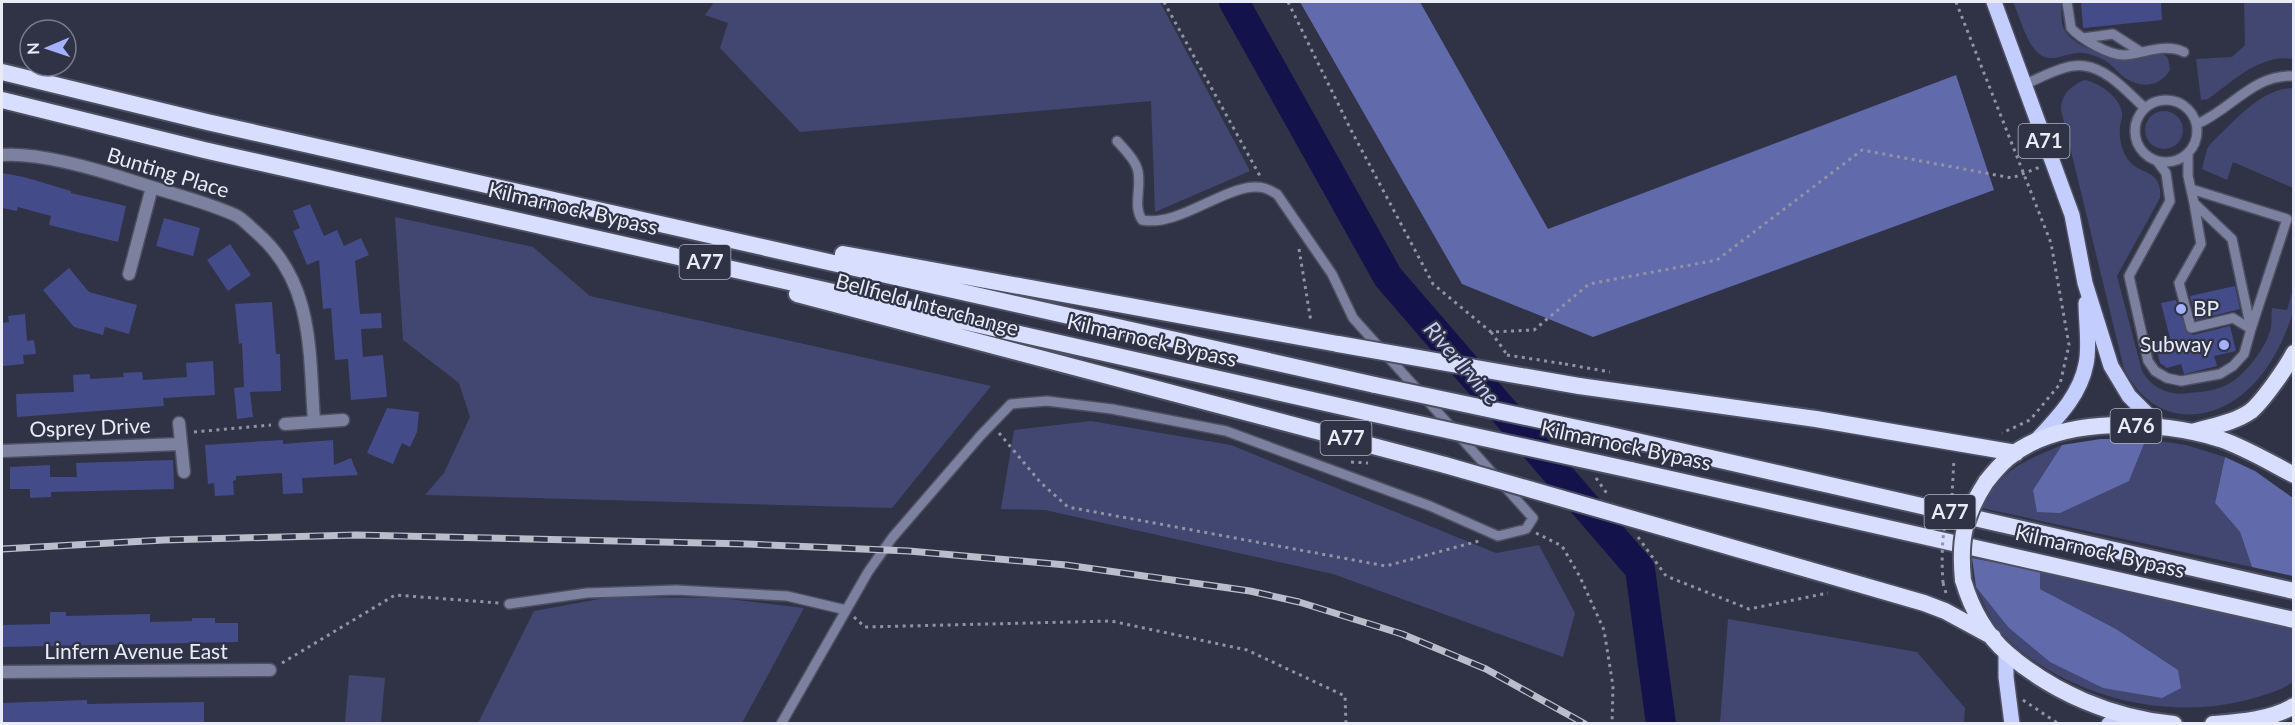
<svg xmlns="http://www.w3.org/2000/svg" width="2295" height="725" font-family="Lato,sans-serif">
<rect width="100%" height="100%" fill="#303345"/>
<path fill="#414770" d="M714,2H1160L1250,171L1155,212L1151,101L800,132L720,48L728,23L705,15Z
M2013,2H2061C2062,10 2060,22 2064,29C2071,46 2113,60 2130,60C2141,59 2152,56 2162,53L2168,58L2170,70C2160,86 2143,89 2127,79C2120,75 2116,69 2110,64C2103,58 2093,55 2084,53C2067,51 2051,66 2037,52C2025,40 2020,17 2013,2Z
M2244,2H2293V59C2261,53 2232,82 2208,99L2201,100L2196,59L2232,57L2245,45Z
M2085,80C2099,83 2119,96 2122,112C2123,117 2121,121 2120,126C2119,137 2121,149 2127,158C2138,176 2163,168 2160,198L2117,276L2142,371C2152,389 2170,396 2189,393C2200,392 2212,391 2222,387C2242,380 2267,348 2271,327C2272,321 2271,314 2272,308L2287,310L2293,289C2294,297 2295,305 2293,312C2279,358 2248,408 2197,414C2178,416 2161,411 2146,398C2136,390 2130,379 2124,369L2061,110C2061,95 2071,85 2085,80Z
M2293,88V188L2233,162L2227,180L2202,169L2207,149L2211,143C2233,123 2261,88 2293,88Z
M2145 130a19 19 0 1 1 38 0a19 19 0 1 1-38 0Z
M395,217L533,247L590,296L991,386L892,508L425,495L444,473L470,417L459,383L403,340Z
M1091,421L1231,445L1496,553L1539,545L1575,613L1563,657L1333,574L1045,510L1001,509L1014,430Z
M2146,439L2186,445L2225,457L2215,503L2240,532L2252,567L1982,508C2003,467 2023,462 2062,445L2033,490L2129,481Z
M2040,571L2293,629V682C2279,692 2264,695 2247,700C2165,721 2068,697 2006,638C1992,625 1984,604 1976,587L2008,627L2178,670L2116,629L2040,589Z
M610,597L721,598L804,608L742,723H478L534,611Z
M1728,619L1917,652L1965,708L1964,723H1720Z
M349,675L385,678L381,723H345Z"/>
<path fill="#616aab" d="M1300,2H1420L1548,229L1956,75L1994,190L1593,337L1462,284Z
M2101,439H2146L2129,481L2060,513L2037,512L2033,490L2062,445Z
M2225,457L2255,471L2293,498V576L2252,567L2240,532L2215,503Z
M1972,558L2040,571V589L2116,629L2178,670L2181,688L2162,698L2103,688L2050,662L2008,627L1976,587Z"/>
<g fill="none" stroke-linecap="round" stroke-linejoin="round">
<path stroke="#13124b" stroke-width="30" d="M1234,2L1388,277L1640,569L1661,724"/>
</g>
<path fill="#444b89" d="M2081,2H2161L2162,20L2083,28Z
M2,173L24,177L71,191V193L126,206L118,242L49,225L51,216L18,207L17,211L2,208Z
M310,204L324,236L337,230L344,246L361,238L369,255L355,261L360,314L381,313L382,328L361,329L363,357L383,355L387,397L351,400L348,359L335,360L331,308L323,309L319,260L307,265L293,231L300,228L293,211Z
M164,218L200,228L193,256L156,246Z
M230,244L251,275L228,291L207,260Z
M69,268L89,292L137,305L129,334L105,327L103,335L74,327L43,290Z
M2235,286L2240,309L2196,320L2190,296Z
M2176,300L2187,333L2193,335L2230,326L2236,351L2214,356L2217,366L2184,374L2181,364L2167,368L2160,363L2155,342L2170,338L2161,303Z
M272,302L276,354H280L281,391L250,392L253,417L237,419L234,388L244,387L242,343L239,344L235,304Z
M25,314L27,341L34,340L36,354L23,355L24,364L3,366L2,323L9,322L8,316Z
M213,361L215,395L163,398L164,406L17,417L16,394L74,392L73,375L90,374V379L124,377L123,373L142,372L143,380L187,377L186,363Z
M387,408L419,412L417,432L410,447L402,443L393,464L367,453Z
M283,440V444L333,440L334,465L351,458L358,475L302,478L303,493L283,494L282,473L236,476V480L233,481L234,495L215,496L214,483L208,484L205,445Z
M173,460L174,489L51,492V497L30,498V489H10V467L50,465V477H77L76,463Z
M50,612H66V616L150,614V622L192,621V618H215V623H238V642L2,647V625L50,624Z
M87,700V704L204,702V723H2V703Z"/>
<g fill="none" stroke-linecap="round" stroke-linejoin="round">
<g stroke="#4e5061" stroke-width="12">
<path id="service" d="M2067,2L2071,28C2081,39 2110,56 2125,55C2145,53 2165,43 2184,52
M2083,38L2113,34L2141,52
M2023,85C2041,78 2065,63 2085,66C2108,69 2128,93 2145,108
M2135 131a31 31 0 1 1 62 0a31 31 0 1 1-62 0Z
M2197,124C2232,109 2253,74 2294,76
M2157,161L2166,173L2170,201L2129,276L2148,361L2155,371L2167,378L2181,381L2220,374L2233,366L2244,354L2251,329L2232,239L2194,203L2188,176V154
M2191,189L2287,219L2251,329L2233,318L2191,328L2179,283L2201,244L2194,203
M509,604L587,593L676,590L787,596L846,610
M781,724L868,572L892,538L981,435L1011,404L1047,401L1112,409L1226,431L1430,506L1498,536L1526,529L1533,518L1353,318L1332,274L1277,194C1273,192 1268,189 1264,188C1232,179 1181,228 1142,220C1132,205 1143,185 1137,168C1134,158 1124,149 1117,141"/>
</g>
<g stroke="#4e5061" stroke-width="15">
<path id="minor" d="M2,155C39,152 103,171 139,183C169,193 207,202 235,215C242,218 249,226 256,232C314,282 309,351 314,421
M129,274L152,187
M179,423L184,472
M285,424L343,420
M2,451L180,444
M2,672L270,670"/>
</g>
<g stroke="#4e5061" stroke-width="18">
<path id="primary" d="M1994,2L2072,215L2085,283L2111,366L2129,396L2160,427
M2035,442C2056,419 2080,396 2086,364C2090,346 2086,322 2086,303
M2006,653V677L2012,724
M2109,724L2131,717"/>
</g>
<g stroke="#4e5061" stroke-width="20">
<path id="trunk" d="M2,72L207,122L1375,385
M2,100L204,150L1410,422
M843,254L1338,344
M797,294L1445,465
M1579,386L1816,419L2016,453
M2193,432C2212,426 2234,423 2251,411C2263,401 2286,368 2294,353
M1606,434L2294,591
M1631,470L2294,620
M1986,482C1993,473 2000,465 2008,458C2060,415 2159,420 2220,439C2246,448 2269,462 2294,475
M1668,529L1924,603L1945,611L1993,637
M1963,580C1971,607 1985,634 2007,653C2053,693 2113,718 2174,724
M2213,724C2240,722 2270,720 2294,706"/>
</g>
<path stroke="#9193a2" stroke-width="3" stroke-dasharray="3 4.5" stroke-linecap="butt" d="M1164,2L1260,176
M1288,2L1351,130L1433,284L1491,332L1534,330L1589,284L1717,260L1862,150L2012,178L2040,167
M1956,2L2051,243L2069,345L2060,384L2030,420L2002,433
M1299,249L1311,322
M1491,332L1508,356
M1565,364L1610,372
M194,432L271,425
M999,433L1041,483L1068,507L1386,566L1479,541
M1351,462L1368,463
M1596,478L1608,495
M1952,496L1954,459
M1536,533L1562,546L1580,577L1604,630L1613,686L1612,724
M1638,537L1666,576L1749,609L1828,593
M1943,583L1946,593
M854,617L865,627L1111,621L1247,650L1345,696L1346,724
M282,663L395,595L499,603
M2023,700L2059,724"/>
<use href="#service" stroke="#7b819e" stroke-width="9"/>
<use href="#minor" stroke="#7b819e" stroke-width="12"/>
<use href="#primary" stroke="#c3cdfe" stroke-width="15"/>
<use href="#trunk" stroke="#d7defe" stroke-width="16"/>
<g stroke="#bbbdcb" stroke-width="7">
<path id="rail" d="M2,549L164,540L356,535L747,544L909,551L1066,565L1250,591L1299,602L1402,634L1486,669L1585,724"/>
</g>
<use href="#rail" stroke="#303345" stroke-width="4.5" stroke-dasharray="14" stroke-linecap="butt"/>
<g stroke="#4e5061" stroke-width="20" stroke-linecap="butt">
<path id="trunk-bridge" d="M1338,344L1579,386
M1375,385L1606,434
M1410,422L1631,470
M1445,465L1668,529
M1963,580C1959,540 1964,516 1986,482"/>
</g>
<path stroke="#9193a2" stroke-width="3" stroke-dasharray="3 4.5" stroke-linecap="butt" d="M1507,355L1565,364
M1943,583C1941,551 1942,527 1952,496"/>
<use href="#trunk-bridge" stroke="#d7defe" stroke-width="16"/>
</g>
<g fill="#a4b1fc" stroke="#303345" stroke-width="2">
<circle cx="2181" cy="309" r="6"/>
<circle cx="2224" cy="345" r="6"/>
</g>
<g text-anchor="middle" stroke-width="4.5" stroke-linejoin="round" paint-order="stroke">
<g fill="#303345" stroke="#b2b4c2" stroke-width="1.5">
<rect x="2018.5" y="124" width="51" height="34" rx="4.5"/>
<rect x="679.5" y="245" width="51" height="34" rx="4.5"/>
<rect x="2110.5" y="409" width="51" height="34" rx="4.5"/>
<rect x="1320.5" y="421" width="51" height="34" rx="4.5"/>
<rect x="1924.5" y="495" width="51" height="34" rx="4.5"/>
</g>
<g font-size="20" font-weight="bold" fill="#e9ebf7">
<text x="2044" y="148">A71</text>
<text x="705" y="269">A77</text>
<text x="2136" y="433">A76</text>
<text x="1346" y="445">A77</text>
<text x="1950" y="519">A77</text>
</g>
<g font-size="21" fill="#e9ebf7" stroke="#303345">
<text transform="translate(168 173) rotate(17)" y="7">Bunting Place</text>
<text transform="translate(573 209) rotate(13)" y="7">Kilmarnock Bypass</text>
<text transform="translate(927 305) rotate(15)" y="7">Bellfield Interchange</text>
<text transform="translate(1152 341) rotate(13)" y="7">Kilmarnock Bypass</text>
<text transform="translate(90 428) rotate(-2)" y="7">Osprey Drive</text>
<text transform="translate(1626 446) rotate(12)" y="7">Kilmarnock Bypass</text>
<text transform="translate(2100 552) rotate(13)" y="7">Kilmarnock Bypass</text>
<text x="136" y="659">Linfern Avenue East</text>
</g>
<g font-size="21" fill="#e9ebf7" stroke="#303345" text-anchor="start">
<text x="2193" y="316">BP</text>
<text x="2212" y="352" text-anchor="end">Subway</text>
</g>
<g font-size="22" font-style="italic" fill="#c4ccf1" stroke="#303345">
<text transform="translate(1462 363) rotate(49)" y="8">River Irvine</text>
</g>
</g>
<rect width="2295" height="725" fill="none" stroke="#e9ebf7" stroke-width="6"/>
<g transform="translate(48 48) rotate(268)"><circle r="28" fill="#303345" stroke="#7a7d8c" stroke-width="1.5"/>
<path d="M0-4.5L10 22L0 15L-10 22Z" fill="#a4b1fc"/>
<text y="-9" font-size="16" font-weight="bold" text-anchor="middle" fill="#e9ebf7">N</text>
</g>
</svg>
